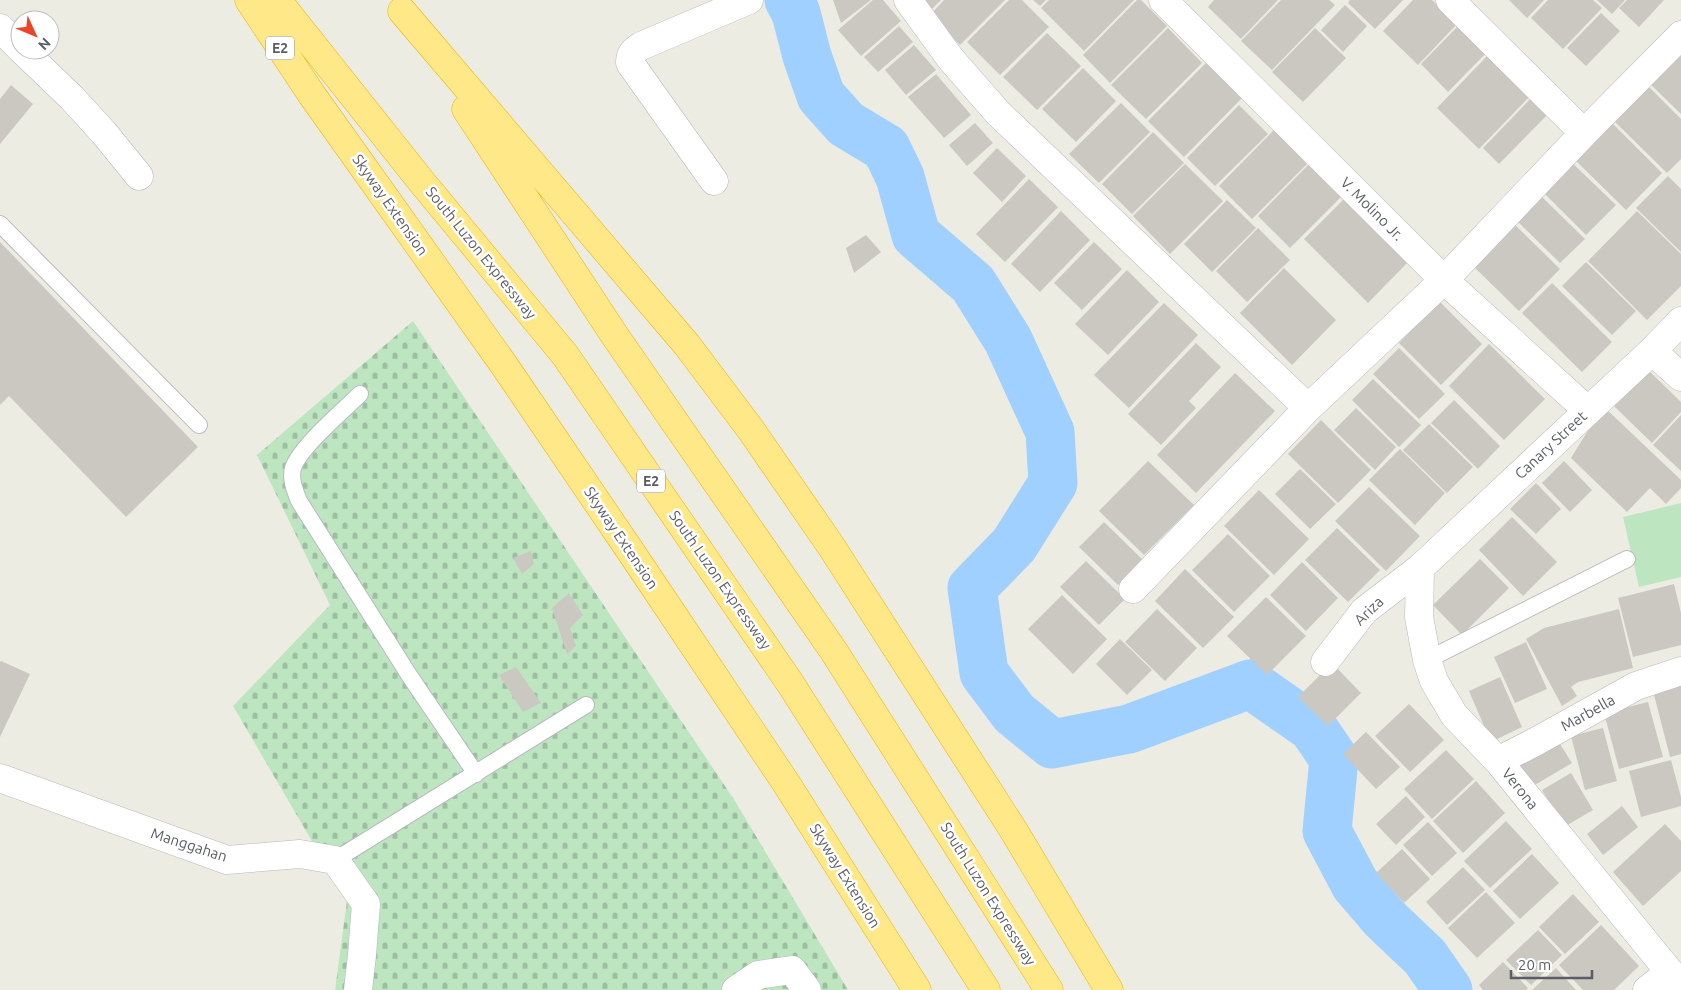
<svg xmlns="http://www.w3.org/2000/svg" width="1681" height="990" font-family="Ubuntu,sans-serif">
<defs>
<pattern id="cemetery-stones" width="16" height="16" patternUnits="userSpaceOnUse" patternTransform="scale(1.25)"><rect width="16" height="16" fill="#bde6c0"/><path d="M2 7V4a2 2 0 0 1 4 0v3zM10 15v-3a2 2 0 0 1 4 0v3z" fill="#9dbea0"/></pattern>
</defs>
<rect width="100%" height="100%" fill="#edece2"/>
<path fill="url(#cemetery-stones)" d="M413,321L735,801L848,990H335L347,901L233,706L330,605L257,455Z"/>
<path fill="#bde6c0" d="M1681,503V577L1639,587L1623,517Z"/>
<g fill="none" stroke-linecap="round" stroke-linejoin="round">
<path stroke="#a0d0ff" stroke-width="49" d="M789,0L796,13L807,56L821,96L846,124L886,148L900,177L916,235L973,284L1008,340L1050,432L1053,483L1014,545L972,588L984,673L1014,713L1052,744L1129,729L1250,684L1313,728L1334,759L1327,831L1355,884L1384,918L1425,957L1448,990"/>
</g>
<path fill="#cac8c1" d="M833,0H871L841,23Z
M873,0H883L901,21L861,56L838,30Z
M924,0H941L932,9Z
M944,0H1005L960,45L930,15Z
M1009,0H1022L1049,27L1000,75L967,42Z
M1033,0H1046L1040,6Z
M1049,0H1134L1084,51L1041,8Z
M1137,0H1141L1167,26L1110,83L1083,55Z
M1214,0H1278L1241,39L1208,7Z
M1281,0H1329L1335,5L1272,70L1241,41Z
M1350,0H1403L1375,29L1348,3Z
M1413,0H1432L1457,24L1418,65L1383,31Z
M1509,0H1544L1527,18Z
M1548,0H1593L1602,8L1563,49L1531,18Z
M1597,0H1625L1612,14Z
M1627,0H1664L1639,27L1619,8Z
M1345,5L1367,26L1343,52L1321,30Z
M1601,13L1620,31L1586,66L1567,48Z
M1460,24L1488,51L1448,92L1421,64Z
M899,26L913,42L878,72L864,57Z
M1168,28L1202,63L1146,119L1111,85Z
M1315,28L1346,58L1303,102L1272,72Z
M1047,33L1081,66L1037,110L1003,77Z
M1681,40V114L1644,78Z
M914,45L936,70L906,95L885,70Z
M1492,51L1534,92L1479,149L1437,108Z
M1206,63L1242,98L1184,157L1148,121Z
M1083,68L1116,101L1076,142L1042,109Z
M936,74L971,115L944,138L908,97Z
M1644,82L1681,119V159L1667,173L1610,117Z
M11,85L33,104L0,144V99Z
M1536,93L1553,109L1499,164L1483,148Z
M1121,103L1150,132L1099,183L1069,154Z
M1239,105L1268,134L1215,186L1187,158Z
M1606,117L1662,173L1626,210L1569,154Z
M975,123L993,143L967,166L949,145Z
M1274,130L1307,164L1252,219L1219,186Z
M1153,132L1184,163L1132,214L1102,184Z
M997,148L1026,176L1002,202L973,173Z
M1565,156L1616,205L1586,235L1536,185Z
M1310,163L1342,196L1290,248L1258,216Z
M1185,164L1223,201L1170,254L1133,216Z
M1668,176L1681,189V252L1636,208Z
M1029,179L1058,207L1005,262L976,234Z
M1540,195L1585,239L1560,263L1516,220Z
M1344,199L1408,262L1368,303L1304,239Z
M1227,200L1256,228L1212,272L1184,244Z
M1061,211L1090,240L1040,292L1011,264Z
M1637,211L1681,254V286L1647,320L1588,261Z
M1510,220L1560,269L1519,311L1469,262Z
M1258,228L1290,260L1247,302L1216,271Z
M866,235L881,252L854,273L846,248Z
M0,242L198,447L126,517L9,396L0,405Z
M1094,242L1122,269L1082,310L1054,283Z
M1586,262L1636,311L1612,335L1562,286Z
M1284,268L1336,320L1292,365L1240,313Z
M1127,270L1159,302L1108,355L1075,324Z
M1552,283L1612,342L1582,372L1522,313Z
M1439,301L1482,344L1441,385L1399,343Z
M1164,303L1198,335L1129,408L1094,375Z
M1196,343L1221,367L1189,401L1196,408L1161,445L1128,414Z
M1489,344L1545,399L1504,440L1449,386Z
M1399,348L1445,394L1419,419L1373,374Z
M1648,370L1681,402V412L1652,443L1614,406Z
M1235,373L1275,411L1196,493L1157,455Z
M1373,379L1421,425L1399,447L1352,400Z
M1454,400L1500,446L1478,469L1431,423Z
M1603,406L1681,480V488L1666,504L1650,488L1627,512L1571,458Z
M1356,408L1396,447L1375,470L1334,430Z
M1681,415V471L1653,445Z
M1321,420L1371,470L1338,503L1288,454Z
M1429,424L1473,467L1447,493L1403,450Z
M1400,449L1445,493L1415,525L1369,480Z
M1148,461L1194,505L1144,555L1099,511Z
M1564,461L1592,490L1570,512L1542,483Z
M1300,469L1336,504L1310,529L1275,494Z
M1536,483L1561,509L1536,534L1510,509Z
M1369,487L1420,536L1386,571L1335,521Z
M1259,490L1309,539L1274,575L1224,526Z
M1512,517L1557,562L1523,596L1479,550Z
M1104,522L1143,560L1118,585L1079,547Z
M1337,528L1380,570L1348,602L1305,560Z
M1228,534L1270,576L1234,612L1192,570Z
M531,551L534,564L522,574L513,558Z
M1480,559L1509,588L1462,635L1433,605Z
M1086,561L1125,599L1099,625L1060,587Z
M1302,562L1338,598L1306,631L1270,595Z
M1185,569L1234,617L1203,648L1155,601Z
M1674,584L1681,613V645L1633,657L1618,598Z
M569,593L583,615L570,628L576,646L567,654L552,608Z
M1062,595L1107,639L1073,674L1028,629Z
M1266,597L1306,636L1267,675L1227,636Z
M1157,609L1197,648L1165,681L1125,642Z
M1619,609L1633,668L1578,682L1571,687L1577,696L1562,706L1526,639L1544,628Z
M1120,639L1152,670L1127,695L1096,664Z
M1526,642L1547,689L1515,703L1494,657Z
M1,661L30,674L0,737V662Z
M1332,663L1361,693L1328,726L1298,697Z
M516,667L541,703L523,712L499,675Z
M1500,677L1522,727L1491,742L1469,691Z
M1681,684V754L1670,757L1653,691Z
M1648,702L1663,757L1619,769L1604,713Z
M1409,704L1444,740L1410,772L1375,736Z
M1603,728L1617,781L1585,790L1571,736Z
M1366,732L1400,767L1376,789L1343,754Z
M1555,736L1572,763L1533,786L1517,759Z
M1446,750L1474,779L1432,819L1404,789Z
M1671,760L1681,797V806L1641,817L1629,771Z
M1571,773L1593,810L1564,827L1542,790Z
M1476,781L1505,813L1463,853L1433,821Z
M1406,796L1425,817L1396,845L1376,824Z
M1622,806L1638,827L1603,855L1587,834Z
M1506,821L1532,849L1490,888L1464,861Z
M1428,822L1457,853L1432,876L1403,845Z
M1665,824L1681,841V871L1643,906L1613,872Z
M1402,849L1430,879L1404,903L1376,873Z
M1532,854L1559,883L1520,919L1493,891Z
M1463,867L1485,890L1447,925L1426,902Z
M1486,892L1515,923L1477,958L1448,928Z
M1573,894L1599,922L1565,954L1539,927Z
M1601,925L1639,966L1614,990H1583L1559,965Z
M1538,930L1562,955L1531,985L1506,960Z
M1503,962L1528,988L1526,990H1483L1479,985Z
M1556,968L1576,990H1532Z"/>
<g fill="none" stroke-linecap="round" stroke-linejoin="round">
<g stroke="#b7b9bf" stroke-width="18">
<path id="lane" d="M0,224L199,425
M360,394C343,411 300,447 293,468C290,479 295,491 299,501L409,675L476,774
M1427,660L1627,559
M335,860L586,705"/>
</g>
<g stroke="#b7b9bf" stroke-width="29">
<path id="street" d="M908,0L950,58L998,113L1308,408
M1163,0L1444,280L1587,410
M1450,0L1584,133
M0,28L20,48
M22,50L72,98L104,133L139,176
M714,181L630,63C630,54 633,51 641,46L749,0
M1652,351L1681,377
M1420,568L1419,617L1427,660L1434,681L1454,715L1498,761L1681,986
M1133,589L1308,408L1444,280L1584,133L1681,35
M1325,662L1364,611L1420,568L1652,351L1681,321
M1498,761L1535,742L1636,686L1681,671
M0,778L227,860L300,854L335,860L366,904L362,955L358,990
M736,990L758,975L792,970L807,990
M1647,990L1670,972"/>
</g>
<g stroke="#efb300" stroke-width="29">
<path id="highway" d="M249,0L312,95L504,365L629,549L786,783L917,990
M277,0L421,181L565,355L790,683L986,990
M402,11L687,345L751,430L831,546L1014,831L1109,990
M466,109L615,336L833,650L1049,990"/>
</g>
<use href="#lane" stroke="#fff" stroke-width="16"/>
<use href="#street" stroke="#fff" stroke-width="28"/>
<use href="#highway" stroke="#ffe887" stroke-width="28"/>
</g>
<g text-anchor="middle" stroke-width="5" stroke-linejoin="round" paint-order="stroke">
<g fill="#fff" stroke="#8c8e92" stroke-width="1">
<rect x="266" y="36.5" width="28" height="23" rx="4"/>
<rect x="637" y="469.5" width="28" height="23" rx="4"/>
</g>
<g font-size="14" font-weight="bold" fill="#5a5d63">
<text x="280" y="53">E2</text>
<text x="651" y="486">E2</text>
</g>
<g font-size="15" fill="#5a5d63" stroke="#fff">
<text transform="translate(390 205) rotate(55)" y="5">Skyway Extension</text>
<text transform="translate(1372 209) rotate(45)" y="5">V. Molino Jr.</text>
<text transform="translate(481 253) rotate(51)" y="5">South Luzon Expressway</text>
<text transform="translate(1551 445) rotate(-43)" y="5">Canary Street</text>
<text transform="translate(621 538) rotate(56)" y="5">Skyway Extension</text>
<text transform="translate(720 580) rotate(55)" y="5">South Luzon Expressway</text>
<text transform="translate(1369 611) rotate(-44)" y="5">Ariza</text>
<text transform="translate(1588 713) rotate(-29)" y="5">Marbella</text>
<text transform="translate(1520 789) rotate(51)" y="5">Verona</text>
<text transform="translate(189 845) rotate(18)" y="5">Manggahan</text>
<text transform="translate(845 876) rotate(58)" y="5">Skyway Extension</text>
<text transform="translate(988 894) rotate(58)" y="5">South Luzon Expressway</text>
</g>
</g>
<g transform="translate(35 35) rotate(134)"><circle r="24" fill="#ffffff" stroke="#bdbec1"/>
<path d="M0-4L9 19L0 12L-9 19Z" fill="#ec4429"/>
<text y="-8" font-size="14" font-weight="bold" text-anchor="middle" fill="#5a5d63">N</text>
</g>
<path d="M1511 970v8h81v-8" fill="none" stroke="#5a5d63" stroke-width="2.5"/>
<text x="1518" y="970" font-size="15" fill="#5a5d63" stroke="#ffffff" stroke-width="4" paint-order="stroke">20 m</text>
</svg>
